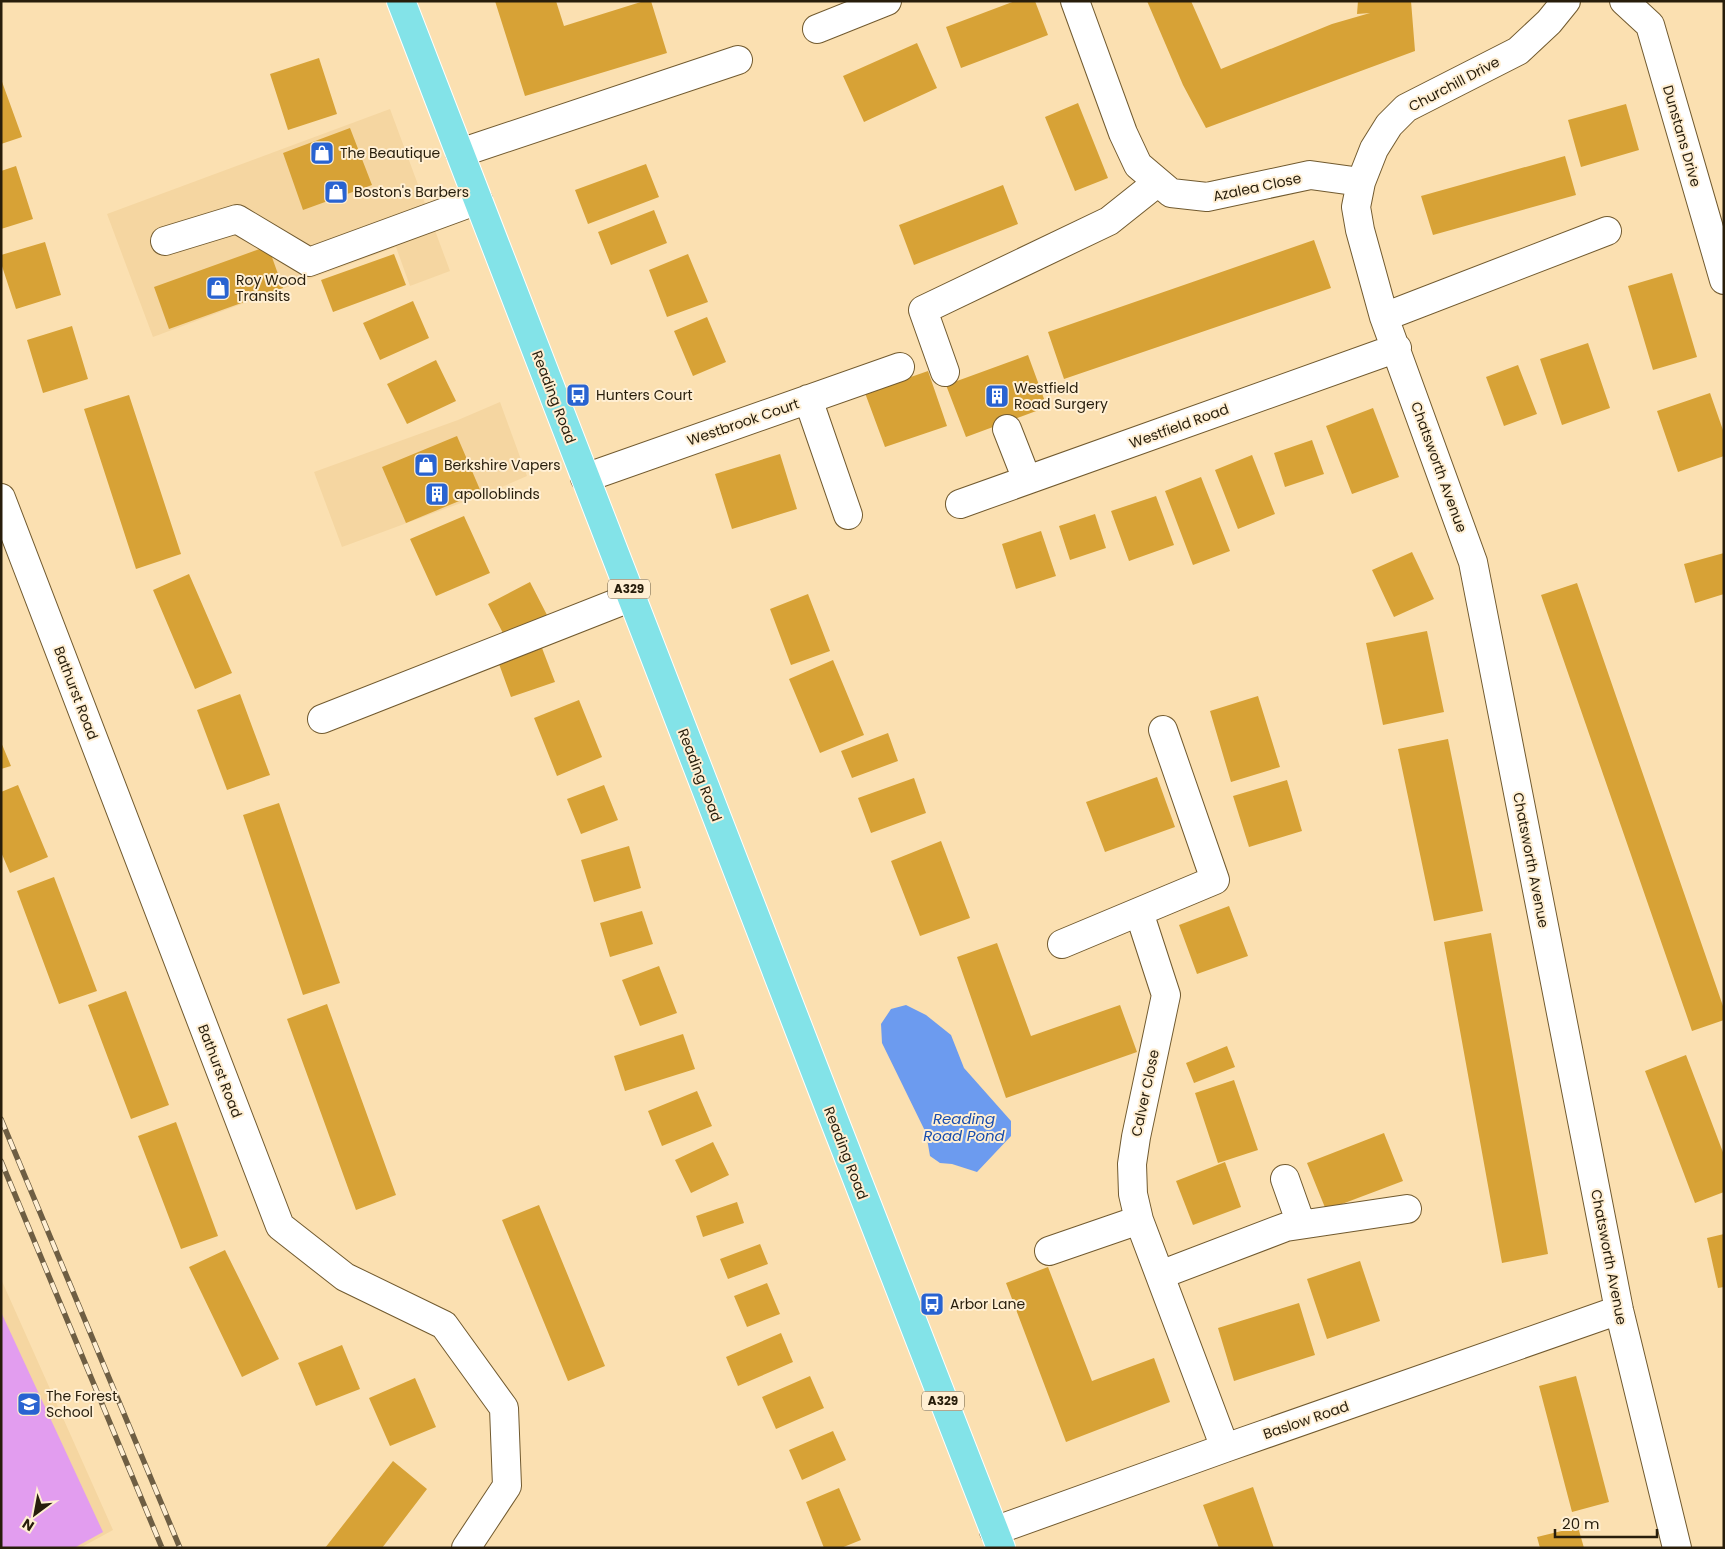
<svg xmlns="http://www.w3.org/2000/svg" width="1725" height="1549" font-family="Poppins,sans-serif">
<rect width="100%" height="100%" fill="#fbe0b1"/>
<path fill="#f5d6a1" d="M390,109L450,271L410,286L396,247L153,337L107,214Z
M500,402L527,476L488,493L342,547L314,472L458,420Z
M1,1279L113,1530L80,1548H1Z"/>
<path fill="#e29def" d="M1,1312L103,1532L74,1548H1Z"/>
<path fill="#6c9bef" d="M906,1005L926,1015L951,1035L964,1068L1011,1121V1136L977,1172L952,1164L940,1163L930,1156L926,1133L882,1043L881,1024L891,1009Z"/>
<path fill="#d7a236" d="M495,1H556L564,26L644,1H651L667,53L525,96Z
M1015,1H1035L1048,35L961,68L946,27Z
M1147,1H1191L1221,69L1332,24L1370,13L1357,14L1358,1H1411L1415,51L1206,128L1183,85Z
M917,43L937,88L864,122L843,76Z
M319,58L337,114L288,130L270,74Z
M1,79L22,137L1,144Z
M1078,103L1108,178L1075,191L1045,117Z
M1626,104L1639,150L1581,167L1568,120Z
M350,128L372,185L303,210L283,153Z
M1565,156L1576,195L1433,235L1421,196Z
M646,164L659,197L588,224L575,190Z
M16,166L33,219L1,229V171Z
M1003,185L1018,224L914,265L899,225Z
M654,210L667,243L611,265L598,232Z
M1314,240L1331,288L1064,379L1048,332Z
M45,242L61,295L16,309L1,263V255Z
M268,246L283,288L169,329L154,287Z
M394,254L406,285L333,312L321,280Z
M688,254L708,302L667,317L649,270Z
M1672,273L1697,357L1653,370L1628,286Z
M413,301L429,338L380,360L363,323Z
M707,317L726,362L693,376L674,331Z
M72,326L88,379L43,393L27,340Z
M1588,343L1610,408L1562,425L1540,359Z
M1028,355L1047,407L966,437L946,385Z
M436,360L456,401L407,424L387,384Z
M1518,365L1537,414L1504,426L1486,377Z
M928,371L947,426L885,447L865,393Z
M1710,393L1724,433V456L1678,472L1657,411Z
M129,395L181,554L136,569L84,409Z
M1373,408L1399,477L1352,494L1326,426Z
M457,436L481,492L406,523L382,467Z
M1312,440L1324,474L1285,487L1274,453Z
M780,454L797,509L732,529L715,474Z
M1252,455L1275,514L1238,529L1215,470Z
M1201,477L1230,551L1193,565L1165,491Z
M1156,496L1174,545L1129,561L1111,511Z
M1095,514L1106,548L1070,560L1059,526Z
M464,516L490,573L436,596L410,539Z
M1041,531L1056,576L1016,589L1002,544Z
M1412,552L1434,599L1394,617L1372,570Z
M1724,553V594L1695,603L1684,564Z
M189,574L232,673L195,689L153,590Z
M530,582L547,615L505,637L488,604Z
M1577,583L1724,1009V1020L1692,1031L1541,595Z
M808,594L830,651L791,665L770,609Z
M1427,631L1444,712L1383,725L1366,643Z
M542,648L555,682L511,697L499,664Z
M833,660L864,735L820,753L789,679Z
M240,694L270,775L227,790L197,710Z
M1258,696L1280,767L1231,782L1210,711Z
M579,700L602,757L557,776L534,718Z
M888,733L898,761L852,778L841,751Z
M1448,739L1483,911L1434,921L1398,749Z
M1,742L11,766L1,769Z
M1157,777L1175,827L1105,852L1086,802Z
M914,778L926,813L871,833L858,798Z
M1287,780L1302,831L1249,847L1233,796Z
M18,785L48,857L10,873L1,852V792Z
M604,785L618,820L581,834L567,799Z
M279,803L340,983L303,995L243,815Z
M941,841L970,918L920,936L891,861Z
M629,846L641,888L594,902L581,860Z
M54,877L97,991L59,1004L17,891Z
M1229,906L1248,956L1197,974L1179,925Z
M642,911L653,944L610,957L600,923Z
M1491,933L1548,1254L1502,1263L1444,942Z
M997,943L1031,1036L1120,1005L1137,1052L1006,1098L957,957Z
M659,966L677,1013L640,1026L622,980Z
M126,991L169,1105L131,1119L88,1005Z
M327,1004L396,1195L356,1210L287,1019Z
M683,1034L695,1069L625,1091L614,1056Z
M1227,1046L1235,1067L1194,1083L1186,1063Z
M1686,1055L1724,1155V1192L1695,1203L1645,1071Z
M1234,1080L1258,1150L1218,1163L1195,1093Z
M697,1091L712,1126L662,1146L648,1111Z
M176,1122L218,1236L181,1249L138,1136Z
M1384,1133L1403,1181L1326,1210L1307,1163Z
M713,1142L729,1175L691,1193L675,1160Z
M1225,1162L1241,1207L1193,1225L1176,1181Z
M737,1202L744,1223L703,1237L696,1216Z
M539,1205L605,1366L568,1381L502,1220Z
M1724,1234V1287L1718,1288L1707,1238Z
M760,1244L768,1264L728,1279L720,1259Z
M225,1250L279,1359L242,1377L189,1267Z
M1360,1261L1380,1321L1327,1339L1307,1279Z
M1048,1267L1092,1381L1154,1358L1170,1402L1066,1442L1006,1283Z
M767,1283L780,1314L747,1327L734,1296Z
M1299,1303L1315,1355L1234,1381L1218,1328Z
M781,1333L793,1362L738,1386L726,1357Z
M342,1345L360,1389L316,1406L298,1363Z
M810,1376L824,1408L776,1429L762,1397Z
M1576,1376L1609,1502L1572,1512L1539,1386Z
M415,1378L436,1427L390,1446L369,1398Z
M833,1431L846,1460L802,1480L789,1450Z
M393,1461L427,1489L382,1548H325Z
M1253,1487L1274,1548H1219L1203,1505Z
M839,1488L861,1540L841,1548H824L806,1502Z
M1578,1527L1584,1548H1540L1537,1537Z"/>
<g fill="none" stroke-linecap="round" stroke-linejoin="round">
<g stroke="#715a2f" stroke-width="30">
<path id="minor" d="M1075,1L1123,133L1138,165L1171,193L1207,197L1310,175L1361,182
M1566,1L1549,22L1518,51L1406,108L1389,125L1374,149L1361,182L1356,207L1360,230L1384,317L1473,562L1619,1310L1677,1548
M1624,1L1650,25L1724,280
M817,29L887,1
M460,153L738,60
M165,241L237,219L309,262L478,200
M1384,317L1607,231
M945,372L923,310L1109,221L1158,182
M808,399L848,515
M1007,429L1027,480
M585,478L900,367
M1,498L280,1226L345,1277L444,1325L504,1408L507,1486L466,1548
M960,504L1397,348
M322,719L632,597
M1139,912L1166,995L1136,1137L1132,1164L1133,1194L1139,1220L1225,1448
M1062,944L1215,880L1163,730
M1285,1179L1301,1224
M1049,1251L1139,1220
M1160,1275L1286,1227L1407,1209
M994,1531L1225,1448L1619,1310"/>
</g>
<g stroke="#fff" stroke-width="30">
<path id="major" d="M401,1L829,1107L1001,1548"/>
</g>
<use href="#minor" stroke="#fff" stroke-width="28"/>
<use href="#major" stroke="#83e3e8" stroke-width="28"/>
<g stroke="#6e5e43" stroke-width="5.5">
<path id="rail" d="M1,1119L180,1548
M1,1161L162,1548"/>
</g>
<use href="#rail" stroke="#ffefd3" stroke-width="4" stroke-dasharray="11" stroke-linecap="butt"/>
</g>
<defs>
<g id="shop-square" transform="scale(1.25)"><rect x="-9" y="-9" width="18" height="18" rx="4" fill="#2963d1" stroke="#ffefd3"/><path d="M-5-2.5h2.3a2.7 3.5 0 0 1 5.4 0H5L5.5 6h-11ZM-1.5-2.5h3a1.5 2.3 0 0 0-3 0Z" fill="#fff"/></g>
<g id="bus-square" transform="scale(1.25)"><rect x="-9" y="-9" width="18" height="18" rx="4" fill="#2963d1" stroke="#ffefd3"/><path d="M-5-6H5V4H4V6H2V4H-2V6H-4V4H-5ZM-3.5-4V0h7V-4ZM-3.5 1.2v1.5H-2V1.2ZM2 1.2v1.5H3.5V1.2Z" fill="#fff"/></g>
<g id="building-square" transform="scale(1.25)"><rect x="-9" y="-9" width="18" height="18" rx="4" fill="#2963d1" stroke="#ffefd3"/><path d="M-4-6H4V6H1V3H-1V6H-4ZM-2.5-4.3h1.7v1.8h-1.7ZM.8-4.3h1.7v1.8H.8ZM-2.5-1h1.7V.8h-1.7ZM.8-1h1.7V.8H.8Z" fill="#fff"/></g>
<g id="school-square" transform="scale(1.25)"><rect x="-9" y="-9" width="18" height="18" rx="4" fill="#2963d1" stroke="#ffefd3"/><path d="M0-5L7-2L0 1L-7-2ZM-4 1L0 2.5L4 1V4Q0 6-4 4Z" fill="#fff"/></g>
</defs>
<g fill-rule="evenodd">
<use href="#shop-square" x="322" y="153"/>
<use href="#shop-square" x="336" y="192"/>
<use href="#shop-square" x="218" y="288"/>
<use href="#bus-square" x="578" y="395"/>
<use href="#building-square" x="997" y="396"/>
<use href="#shop-square" x="426" y="465"/>
<use href="#building-square" x="437" y="494"/>
<use href="#bus-square" x="932" y="1304"/>
<use href="#school-square" x="29" y="1404"/>
</g>
<g text-anchor="middle" stroke-width="4" stroke-linejoin="round" paint-order="stroke">
<g fill="#ffefd3" stroke="#685c47" stroke-width="1">
<rect x="608" y="579.5" width="42" height="19" rx="4"/>
<rect x="922" y="1391.5" width="42" height="19" rx="4"/>
</g>
<g font-size="12" font-weight="bold" fill="#271d0b">
<text x="629" y="593">A329</text>
<text x="943" y="1405">A329</text>
</g>
<g font-size="14" fill="#271d0b" stroke="#ffefd3">
<text transform="translate(1454 84) rotate(-28)" y="5">Churchill Drive</text>
<text transform="translate(1682 136) rotate(74)" y="5">Dunstans Drive</text>
<text transform="translate(1257 187) rotate(-12)" y="5">Azalea Close</text>
<text transform="translate(554 397) rotate(69)" y="5">Reading Road</text>
<text transform="translate(743 422) rotate(-19)" y="5">Westbrook Court</text>
<text transform="translate(1179 426) rotate(-20)" y="5">Westfield Road</text>
<text transform="translate(1439 467) rotate(70)" y="5">Chatsworth Avenue</text>
<text transform="translate(76 693) rotate(69)" y="5">Bathurst Road</text>
<text transform="translate(700 775) rotate(69)" y="5">Reading Road</text>
<text transform="translate(1531 860) rotate(79)" y="5">Chatsworth Avenue</text>
<text transform="translate(220 1071) rotate(69)" y="5">Bathurst Road</text>
<text transform="translate(1145 1093) rotate(-78)" y="5">Calver Close</text>
<text transform="translate(846 1153) rotate(69)" y="5">Reading Road</text>
<text transform="translate(1609 1257) rotate(79)" y="5">Chatsworth Avenue</text>
<text transform="translate(1306 1420) rotate(-19)" y="5">Baslow Road</text>
</g>
<g font-size="14" fill="#271d0b" stroke="#ffefd3" text-anchor="start">
<text x="340" y="158">The Beautique</text>
<text x="354" y="197">Boston's Barbers</text>
<text x="236" y="285">Roy Wood<tspan x="236" dy="16">Transits</tspan></text>
<text x="1014" y="393">Westfield<tspan x="1014" dy="16">Road Surgery</tspan></text>
<text x="596" y="400">Hunters Court</text>
<text x="444" y="470">Berkshire Vapers</text>
<text x="454" y="499">apolloblinds</text>
<text x="950" y="1309">Arbor Lane</text>
<text x="46" y="1401">The Forest<tspan x="46" dy="16">School</tspan></text>
</g>
<g font-size="15" font-style="italic" fill="#184dae" stroke="#ffefd3">
<text x="964" y="1124">Reading<tspan x="964" dy="17">Road Pond</tspan></text>
</g>
</g>
<rect width="1725" height="1549" fill="none" stroke="#271d0b" stroke-width="5"/>
<g transform="translate(35 1514) rotate(212)" stroke="#ffefd3" stroke-width="4" paint-order="stroke">
<path d="M0-4L9 19L0 12L-9 19Z" fill="#271d0b"/>
<text y="-8" font-size="14" font-weight="bold" text-anchor="middle" fill="#271d0b">N</text>
</g>
<path d="M1555 1529v8h102v-8" fill="none" stroke="#271d0b" stroke-width="2.5"/>
<text x="1562" y="1529" font-size="15" fill="#271d0b" stroke="#ffefd3" stroke-width="4" paint-order="stroke">20 m</text>
</svg>
